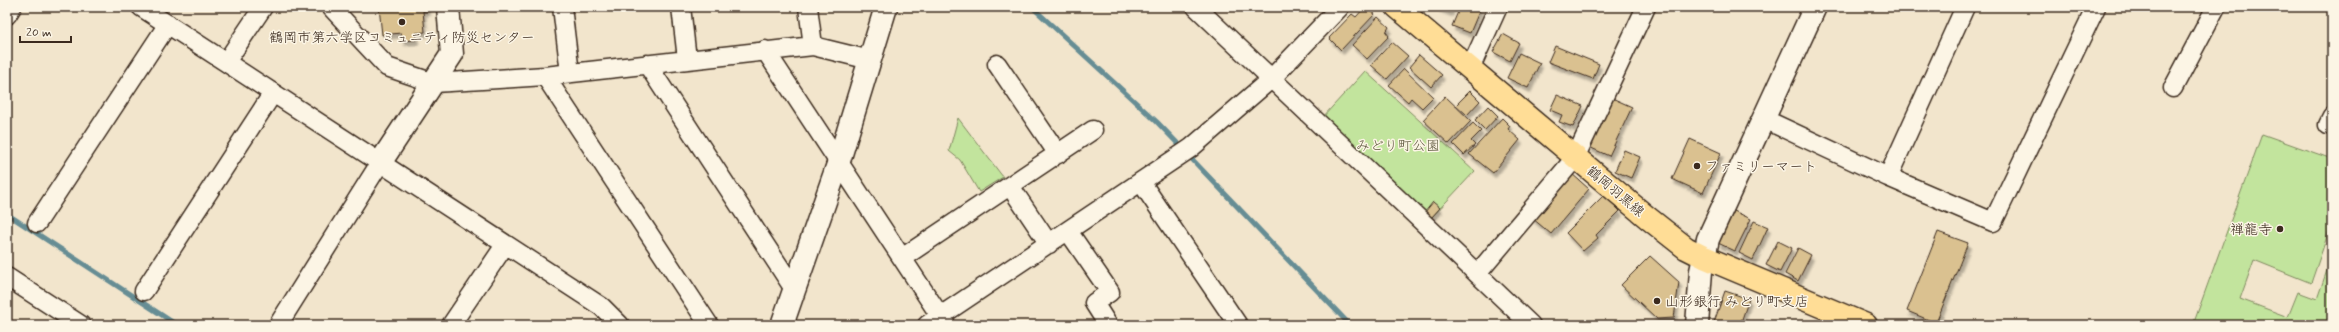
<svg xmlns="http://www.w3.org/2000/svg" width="2339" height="332" font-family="Mynerve,'Klee One',sans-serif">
<defs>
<filter id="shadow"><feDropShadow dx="2.5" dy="4.5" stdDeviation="1" flood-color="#0004"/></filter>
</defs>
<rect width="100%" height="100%" fill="#f2e5cc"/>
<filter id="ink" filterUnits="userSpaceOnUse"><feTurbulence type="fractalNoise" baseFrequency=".025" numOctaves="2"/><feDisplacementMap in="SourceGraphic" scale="8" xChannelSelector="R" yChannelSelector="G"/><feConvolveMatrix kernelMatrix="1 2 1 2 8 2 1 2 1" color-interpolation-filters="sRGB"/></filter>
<g filter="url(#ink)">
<path fill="#c2e49d" stroke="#7e875e" d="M1365,71L1475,171L1431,218L1322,118Z
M958,118L1003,177L979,192L960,160L949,151Z
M2262,134L2332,159V222L2311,283L2254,260L2240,299L2288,317L2298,292L2317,299L2332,256V325H2193Z"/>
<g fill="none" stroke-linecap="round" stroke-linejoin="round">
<path stroke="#668d94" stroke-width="5" d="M1032,7L1157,122L1183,149
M1188,155L1350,325
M7,214L177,325"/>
</g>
<path fill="#dac190" stroke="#3b2a1e" filter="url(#shadow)" d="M379,7H428V11H423L425,32L415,33L416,40L402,41L401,33L382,35Z
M1365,7L1375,14L1341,50L1329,38L1352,14L1356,17Z
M1437,7H1452L1450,12Z
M1460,7H1481L1470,33L1452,26Z
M1378,17L1389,27L1386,32L1389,36L1367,59L1352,45Z
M1503,34L1519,43L1510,61L1493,52Z
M1392,42L1408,56L1387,79L1371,65Z
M1555,46L1599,64L1593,79L1548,62Z
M1519,53L1540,63L1528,88L1507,78Z
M1419,55L1442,75L1431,87L1409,67Z
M1404,69L1433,97L1422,108L1411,98L1408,102L1389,85Z
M1470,91L1480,101L1467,115L1456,105Z
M1557,95L1583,106L1573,127L1559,122L1562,115L1550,110Z
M1445,96L1471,121L1449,144L1423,120Z
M1612,98L1632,107L1609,156L1589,147Z
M1488,106L1498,116L1485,130L1475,120Z
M1502,118L1510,126L1508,129L1520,140L1493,173L1469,154Z
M1473,123L1481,131L1471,141L1475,145L1464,155L1453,144Z
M1690,139L1721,153L1703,193L1672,179Z
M1624,150L1640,157L1631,178L1615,171Z
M1571,173L1589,189L1551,234L1532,218Z
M1604,195L1620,211L1596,235L1598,238L1583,251L1566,233Z
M1433,202L1440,208L1431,218L1425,212Z
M1734,211L1751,219L1735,251L1718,243Z
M1754,221L1768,227L1753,260L1739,253Z
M1938,232L1968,243L1936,323L1907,311Z
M1778,241L1792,248L1780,272L1766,265Z
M1798,248L1811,255L1798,281L1785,274Z
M1650,256L1679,282L1674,318L1657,319L1621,285Z
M1725,291L1749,299L1740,325H1713Z"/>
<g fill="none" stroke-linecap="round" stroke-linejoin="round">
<g stroke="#3b2a1e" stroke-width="21">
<path id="minor" d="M141,7L602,307L620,325
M331,7L387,67L434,83L545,76L813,46L870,60
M562,7L570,73
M681,7L687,59
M808,7L813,46
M1196,7L1531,325
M7,15L12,7
M765,50L946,325
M226,62L263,7
M647,64L794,289
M997,64L1058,154
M1470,69L1498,7
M545,76L709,325
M2173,88L2216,7
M1764,119L1888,177L1993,222L2096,7
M2328,125L2332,117
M1888,177L1965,7
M1141,182L1238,325
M1010,186L1049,244
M37,223L168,24
M1068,231L1110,292L1094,303L1108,325
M902,258L1093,130
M1477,274L1575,158L1646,7
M7,277L81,325
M144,291L273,93
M278,325L380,163
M451,325L505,245
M927,325L1191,148L1271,79L1340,7"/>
</g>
<g stroke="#3b2a1e" stroke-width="25">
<path id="tertiary" d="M380,163L452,54L448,7
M782,325L838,164L886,7
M1697,325L1701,271L1708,239L1815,7"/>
</g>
<g stroke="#3b2a1e" stroke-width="25">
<path id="primary" d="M1397,7L1648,218L1686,248L1704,257L1866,325"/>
</g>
<use href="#minor" stroke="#fcf5e5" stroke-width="18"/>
<use href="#tertiary" stroke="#fcf5e5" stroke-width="22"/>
<use href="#primary" stroke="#ffdd96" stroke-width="22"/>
</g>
</g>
<g fill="#3b2a1e" stroke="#fcf5e5" stroke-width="1.5">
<circle cx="402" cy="22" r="4"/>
<circle cx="1697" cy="166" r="4"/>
<circle cx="2280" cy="229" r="4"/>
<circle cx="1657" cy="301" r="4"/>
</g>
<g text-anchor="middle" stroke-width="3" stroke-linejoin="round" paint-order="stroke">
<g font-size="14" fill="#3b2a1e" stroke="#fcf5e5" text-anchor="start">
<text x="402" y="42" text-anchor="middle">鶴岡市第六学区コミュニティ防災センター</text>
<text x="1705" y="171">ファミリーマート</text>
<text x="2272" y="234" text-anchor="end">禅龍寺</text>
<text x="1665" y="306">山形銀行 みどり町支店</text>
</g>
<g font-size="14" fill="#5d583e" stroke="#fcf5e5">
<text x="1398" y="150">みどり町公園</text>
</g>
<g font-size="14" fill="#3b2a1e" stroke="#fcf5e5">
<text transform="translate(1616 191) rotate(40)" y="5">鶴岡羽黒線</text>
</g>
</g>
<rect width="2339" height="332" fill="none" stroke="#fcf5e5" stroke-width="24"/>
<rect x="12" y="12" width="2315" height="308" fill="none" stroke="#3b2a1e" stroke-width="1.5" filter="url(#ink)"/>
<path d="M20 36v6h51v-6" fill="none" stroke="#3b2a1e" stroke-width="2"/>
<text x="26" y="36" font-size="12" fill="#3b2a1e" stroke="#fcf5e5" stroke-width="3" paint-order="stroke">20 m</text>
</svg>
